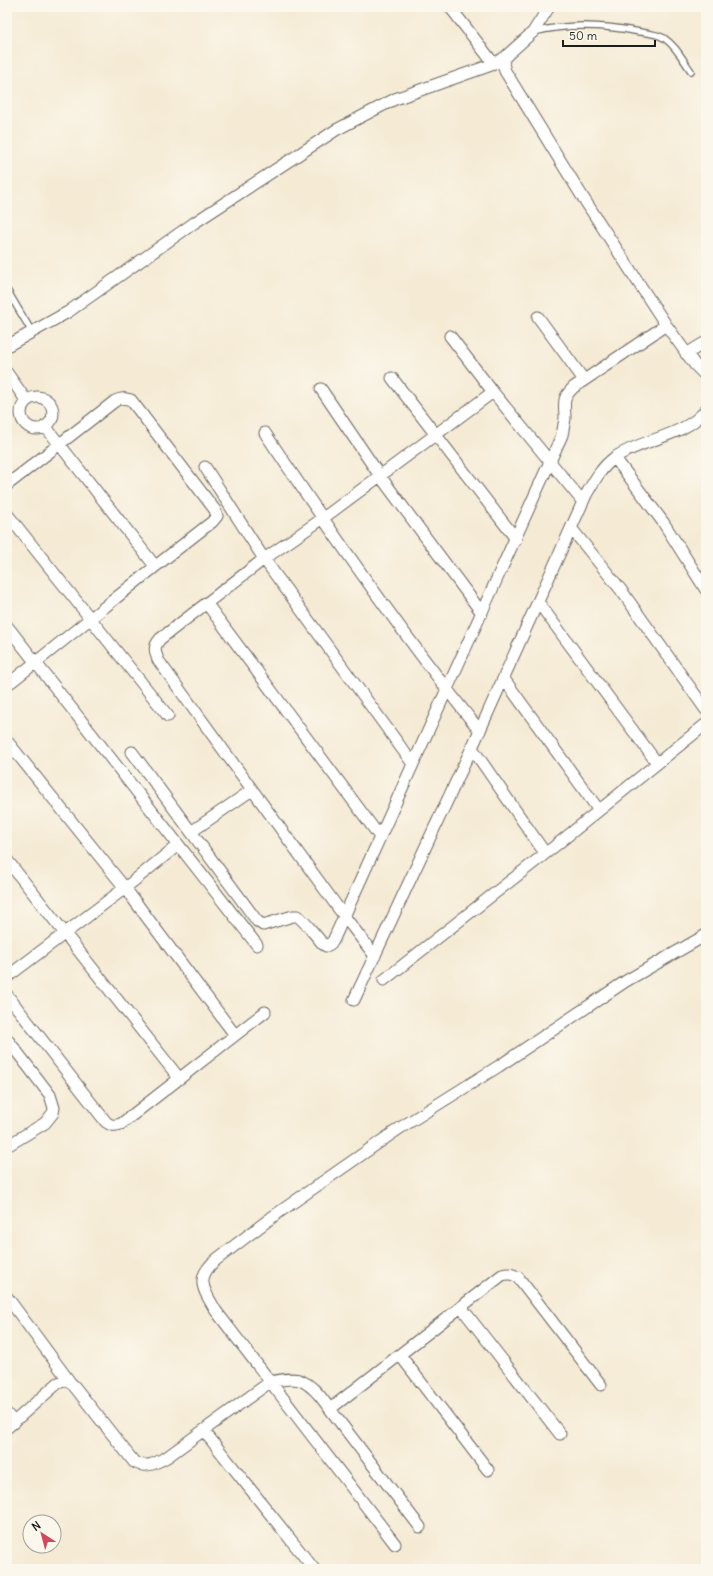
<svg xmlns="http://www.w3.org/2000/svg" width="713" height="1576" font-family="Delius,sans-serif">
<rect width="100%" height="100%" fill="#fbf7ec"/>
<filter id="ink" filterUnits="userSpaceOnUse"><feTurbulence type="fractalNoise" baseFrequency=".025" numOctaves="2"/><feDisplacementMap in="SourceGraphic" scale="8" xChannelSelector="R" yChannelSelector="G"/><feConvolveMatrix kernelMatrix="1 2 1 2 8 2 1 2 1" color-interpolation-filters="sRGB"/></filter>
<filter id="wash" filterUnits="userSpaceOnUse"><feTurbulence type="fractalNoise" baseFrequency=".012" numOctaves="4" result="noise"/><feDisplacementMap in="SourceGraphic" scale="16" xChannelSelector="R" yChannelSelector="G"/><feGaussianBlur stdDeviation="0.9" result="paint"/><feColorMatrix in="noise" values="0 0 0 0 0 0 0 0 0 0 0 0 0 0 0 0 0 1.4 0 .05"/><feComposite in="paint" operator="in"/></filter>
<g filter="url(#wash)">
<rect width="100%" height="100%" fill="#f5ebd5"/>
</g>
<g filter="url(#ink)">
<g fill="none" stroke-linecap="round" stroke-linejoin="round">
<g stroke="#68645d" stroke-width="8">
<path id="lane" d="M534,32C569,23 605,25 640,32C648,33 657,34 664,38C676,46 683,60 691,71
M7,290L32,332"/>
</g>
<g stroke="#68645d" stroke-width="13">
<path id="street" d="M450,7L494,64
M549,7L533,32L505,57L503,63L505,71L582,196L666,325L695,365L706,376
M538,317L584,380
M450,336L493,392L583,502
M7,346L68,312L194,223L336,130L395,99L494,64L505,57
M686,354L706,342
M7,373L26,400
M392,378L516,539
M321,389L380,476L482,613
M21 413a16 16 0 1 1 32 0a16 16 0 1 1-32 0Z
M45,426L155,566
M265,433C333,535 403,636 480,731
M615,458L663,522L706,590
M205,467L264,559L413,764
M7,485L115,401C121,398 124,398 131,400L215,510L217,516L212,522C143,575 76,631 7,685
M7,514L168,716
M571,528L621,590L706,710
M538,602L657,763
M207,604L380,837
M7,626L257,945
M504,679L598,809
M7,741L125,888L235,1035
M472,748L545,853
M132,752L257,921L263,925L293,916H298L307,925L323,944L326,946L330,944L333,941L562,435C563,430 564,424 565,419C565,403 561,399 574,387L666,325
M191,832L252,790
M7,860L179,1078
M375,956L344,916L158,660C155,651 153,647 160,639L264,559L322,519L493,392
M7,977L125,888L178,845
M384,980L555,846L706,724
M7,995L106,1122C111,1126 114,1126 121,1124L265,1012
M354,1000L476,739L586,495C594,481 601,468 614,458C641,439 684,437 706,410
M7,1039L50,1095L54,1108L53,1113L45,1123L7,1146
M7,1297L70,1382
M461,1307L560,1434
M400,1355L488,1470
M330,1409L502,1275C509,1273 512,1274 518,1277L601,1385
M7,1414L14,1423
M7,1428L58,1383C65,1380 69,1381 74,1386L134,1462C146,1469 156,1463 167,1457L270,1382C294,1377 303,1376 320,1396L420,1527
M204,1431L314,1569
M395,1544L216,1311C203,1289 194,1278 217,1259L275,1215L400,1128L499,1066L626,981L706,935"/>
</g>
<use href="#lane" stroke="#fff" stroke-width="5.5"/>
<use href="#street" stroke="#fff" stroke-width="11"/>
</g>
</g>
<rect width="713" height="1576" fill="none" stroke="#fbf7ec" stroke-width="24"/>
<g transform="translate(42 1534) rotate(324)"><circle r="19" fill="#fbf7ec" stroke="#a29f99"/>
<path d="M0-3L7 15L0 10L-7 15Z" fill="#d1495b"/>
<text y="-6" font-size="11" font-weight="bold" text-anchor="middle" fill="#1c1c1c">N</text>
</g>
<path d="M563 40v6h92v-6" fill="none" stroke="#1c1c1c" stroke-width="2"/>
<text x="569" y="40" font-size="12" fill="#1c1c1c" stroke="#fbf7ec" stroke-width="3" paint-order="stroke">50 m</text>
</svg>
